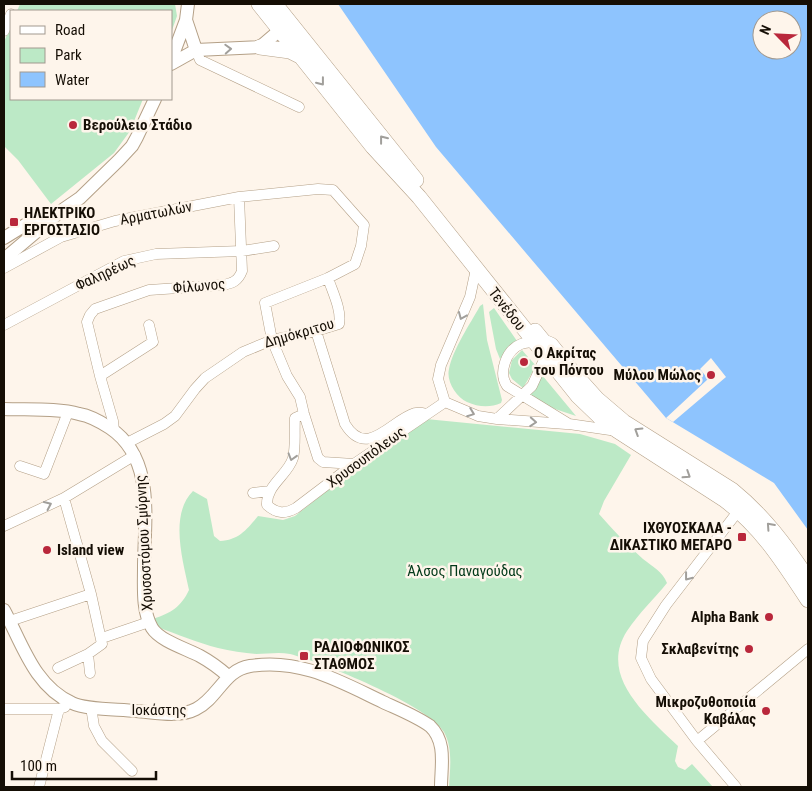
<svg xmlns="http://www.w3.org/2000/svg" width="812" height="791" font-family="'Roboto Condensed',sans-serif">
<rect width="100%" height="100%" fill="#fef5eb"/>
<path fill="#bce9c6" d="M20,4H175L177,16L171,33V11H17Z
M11,24V99H143L130,131L114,153L51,204L18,160L4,146V42Z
M483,304L487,340L502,400L501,403C490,408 478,407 467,402C456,397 446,381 449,369C453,349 470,324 480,306Z
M494,308L517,341L510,345L500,359L496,349L489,312Z
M522,350L528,357L520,360L526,366L527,361L530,359L536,366L523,388L512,379L509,373L512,360Z
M542,375L576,416L555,409L527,396Z
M426,419L580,434L615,444L631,455L604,501L599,514C613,530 627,545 643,559C653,567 662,571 667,583C654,599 639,613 627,631C598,676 647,716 678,746L675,761L678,767L685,770L692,764L713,787H449C450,769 453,748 444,732C428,705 321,662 290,654C279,652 267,654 256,654C244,653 230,651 218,648C198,643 177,634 157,627L153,619C171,613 181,607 189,590C183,561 169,515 193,491L207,499L214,536L220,541C239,540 247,529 258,516L283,520L295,516L328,490Z"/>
<path fill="#8ec4fe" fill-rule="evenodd" d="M338,4H808V530L774,483L666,418L436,147ZM762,20H792V50H762Z"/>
<path fill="#fef5eb" d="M711,358L726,377L673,422L666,418L708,379L700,369Z"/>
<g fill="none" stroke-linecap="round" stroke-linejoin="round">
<g stroke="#b4a087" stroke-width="11">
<path id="minor" d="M4,31L11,14
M196,50L200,60L299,107
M4,268L61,237L115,221L239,197L318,189L333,190L364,225L361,246L355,264L328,278L265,303L272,340L287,376L300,397L304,414L318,458L323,462L354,464
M4,325L124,261L156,254L242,251L274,246
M316,331L345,424C367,460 391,420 415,413C419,412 423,413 427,414
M538,342C533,342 526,342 521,344C506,350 498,373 507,386L569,424L617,431
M100,376L153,342L149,325
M445,402L438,379L441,365L470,297L476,269
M445,402L478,416L497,419L566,424
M304,414L295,418C294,431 296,446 293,458C288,475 266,485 267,505C277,514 285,514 296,508L354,464L445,402
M497,419L532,386L548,351
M114,431L113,421L100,376L87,322L90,315L95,309L149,290L223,285C233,283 238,281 242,271L239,197
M127,443L164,424L175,416L195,389L205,378L243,352L272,340L316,331L339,324C342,310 332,291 328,278
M20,466L44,474L68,412
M253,493L270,491
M4,526L64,498L135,455
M10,621L91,594
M102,638L149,622
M88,654L90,673
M58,668L88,654L102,644L91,594L64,498
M91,707L94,726L102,741L132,771
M4,709H59L65,707
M697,741L808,649
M39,787L59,709
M736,787L697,741L651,679L641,658L643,641L666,605L739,510"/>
</g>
<g stroke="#b4a087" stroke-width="14">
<path id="tertiary" d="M186,20L196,50
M171,60L186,20L188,4
M171,64L196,50L260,47L287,24
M4,238L33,220L56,212
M4,259L61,211L80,198L119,160L132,146L137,137L155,99
M4,409C27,410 58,408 79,414C91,416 101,422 110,428C156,459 144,521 144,568C144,587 142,611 152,628C160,641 187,649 200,656C211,662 219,668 228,676
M4,610C22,643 34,686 72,703C86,710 119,709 136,711C153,712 179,718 196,709C218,698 224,670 250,666C300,658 339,681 383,702C398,709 416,716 430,726C447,742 441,766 441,787"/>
</g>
<g stroke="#b4a087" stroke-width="16">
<path id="secondary" d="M259,4L373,147L419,197L578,396L602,419L618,431L725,500C762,528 783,562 808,600
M275,4L416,180
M260,47L290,51L300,56
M535,331L544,342L551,345L571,370L597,399L624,422L732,490C764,516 786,546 808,579"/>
</g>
<use href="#minor" stroke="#fff" stroke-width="10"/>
<use href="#tertiary" stroke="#fff" stroke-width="12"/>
<use href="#secondary" stroke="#fff" stroke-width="15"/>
</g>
<defs><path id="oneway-chevron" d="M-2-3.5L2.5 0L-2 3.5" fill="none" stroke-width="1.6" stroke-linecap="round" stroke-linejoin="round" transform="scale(1.25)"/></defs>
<g stroke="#a19f9b">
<use href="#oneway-chevron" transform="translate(228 49) rotate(-3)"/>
<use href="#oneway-chevron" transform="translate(321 82) rotate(52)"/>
<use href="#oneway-chevron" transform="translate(383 139) rotate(-128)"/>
<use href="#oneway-chevron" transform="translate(462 316) rotate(113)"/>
<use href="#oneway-chevron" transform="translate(471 413) rotate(21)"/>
<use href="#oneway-chevron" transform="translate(533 422) rotate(4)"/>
<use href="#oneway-chevron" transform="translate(638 431) rotate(-148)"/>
<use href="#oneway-chevron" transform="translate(292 457) rotate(107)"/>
<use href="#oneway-chevron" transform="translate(687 475) rotate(33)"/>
<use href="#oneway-chevron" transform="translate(48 505) rotate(-25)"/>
<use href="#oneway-chevron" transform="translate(770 526) rotate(-132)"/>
<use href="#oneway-chevron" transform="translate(688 577) rotate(128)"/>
</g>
<g fill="#b9273b" stroke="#fef5eb" stroke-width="2">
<circle cx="73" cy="125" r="5"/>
<rect x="9" y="217" width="10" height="10" rx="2.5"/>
<circle cx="524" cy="362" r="5"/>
<circle cx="711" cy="375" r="5"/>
<rect x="737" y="532" width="10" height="10" rx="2.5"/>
<circle cx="47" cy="550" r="5"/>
<circle cx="769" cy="617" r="5"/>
<circle cx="749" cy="649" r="5"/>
<rect x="299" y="651" width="10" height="10" rx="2.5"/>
<circle cx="766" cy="711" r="5"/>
</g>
<g text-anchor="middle" stroke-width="5" stroke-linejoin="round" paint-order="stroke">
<g font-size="15" font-weight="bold" fill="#150e05" stroke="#fef5eb" text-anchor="start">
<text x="83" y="130">Βερούλειο Στάδιο</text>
<text x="24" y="218">ΗΛΕΚΤΡΙΚΟ<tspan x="24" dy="17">ΕΡΓΟΣΤΑΣΙΟ</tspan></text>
<text x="534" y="358">Ο Ακρίτας<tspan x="534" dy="17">του Πόντου</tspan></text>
<text x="701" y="380" text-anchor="end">Μύλου Μώλος</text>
<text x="732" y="533" text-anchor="end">ΙΧΘΥΟΣΚΑΛΑ -<tspan x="732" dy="17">ΔΙΚΑΣΤΙΚΟ ΜΕΓΑΡΟ</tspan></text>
<text x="57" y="555">Island view</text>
<text x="759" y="622" text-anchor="end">Alpha Bank</text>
<text x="314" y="652">ΡΑΔΙΟΦΩΝΙΚΟΣ<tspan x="314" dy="17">ΣΤΑΘΜΟΣ</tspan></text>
<text x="739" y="654" text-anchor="end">Σκλαβενίτης</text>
<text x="756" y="707" text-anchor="end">Μικροζυθοποιία<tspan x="756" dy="17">Καβάλας</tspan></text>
</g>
<g font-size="15" fill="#150e05" stroke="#fef5eb">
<text transform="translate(156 213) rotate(-11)" y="5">Αρματωλών</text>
<text transform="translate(105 273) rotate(-25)" y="5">Φαληρέως</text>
<text transform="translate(199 286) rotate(-5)" y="5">Φίλωνος</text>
<text transform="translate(507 309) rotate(52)" y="5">Τενέδου</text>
<text transform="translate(299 333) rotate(-16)" y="5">Δημόκριτου</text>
<text transform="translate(366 457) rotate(-36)" y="5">Χρυσουπόλεως</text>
<text transform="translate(144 543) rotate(-93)" y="5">Χρυσοστόμου Σμύρνης</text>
<text x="159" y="715">Ιοκάστης</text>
</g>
<g font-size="15" fill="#023919" stroke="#fef5eb">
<text x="465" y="576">Άλσος Παναγούδας</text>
</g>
</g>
<rect width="812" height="791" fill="none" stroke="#150e05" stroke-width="10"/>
<rect x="10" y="10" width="162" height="90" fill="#fef5eb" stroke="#a1998f"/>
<rect x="20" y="26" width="25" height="8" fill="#ffffff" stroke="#a1998f"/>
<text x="55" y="35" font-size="15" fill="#150e05">Road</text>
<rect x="20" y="48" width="25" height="15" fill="#bce9c6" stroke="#a1998f"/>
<text x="55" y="60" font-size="15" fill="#150e05">Park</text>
<rect x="20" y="72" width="25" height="15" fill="#8ec4fe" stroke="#a1998f"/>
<text x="55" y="85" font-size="15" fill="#150e05">Water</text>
<g transform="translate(777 35) rotate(294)"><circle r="24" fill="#fef5eb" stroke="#a1998f"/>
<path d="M0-4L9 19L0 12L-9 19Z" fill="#b9273b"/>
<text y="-8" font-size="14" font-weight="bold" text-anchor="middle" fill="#150e05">N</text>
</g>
<path d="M12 771v8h144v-8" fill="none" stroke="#150e05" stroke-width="2.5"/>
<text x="20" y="771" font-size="15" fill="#150e05" stroke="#fef5eb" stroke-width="4" paint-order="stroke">100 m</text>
</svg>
